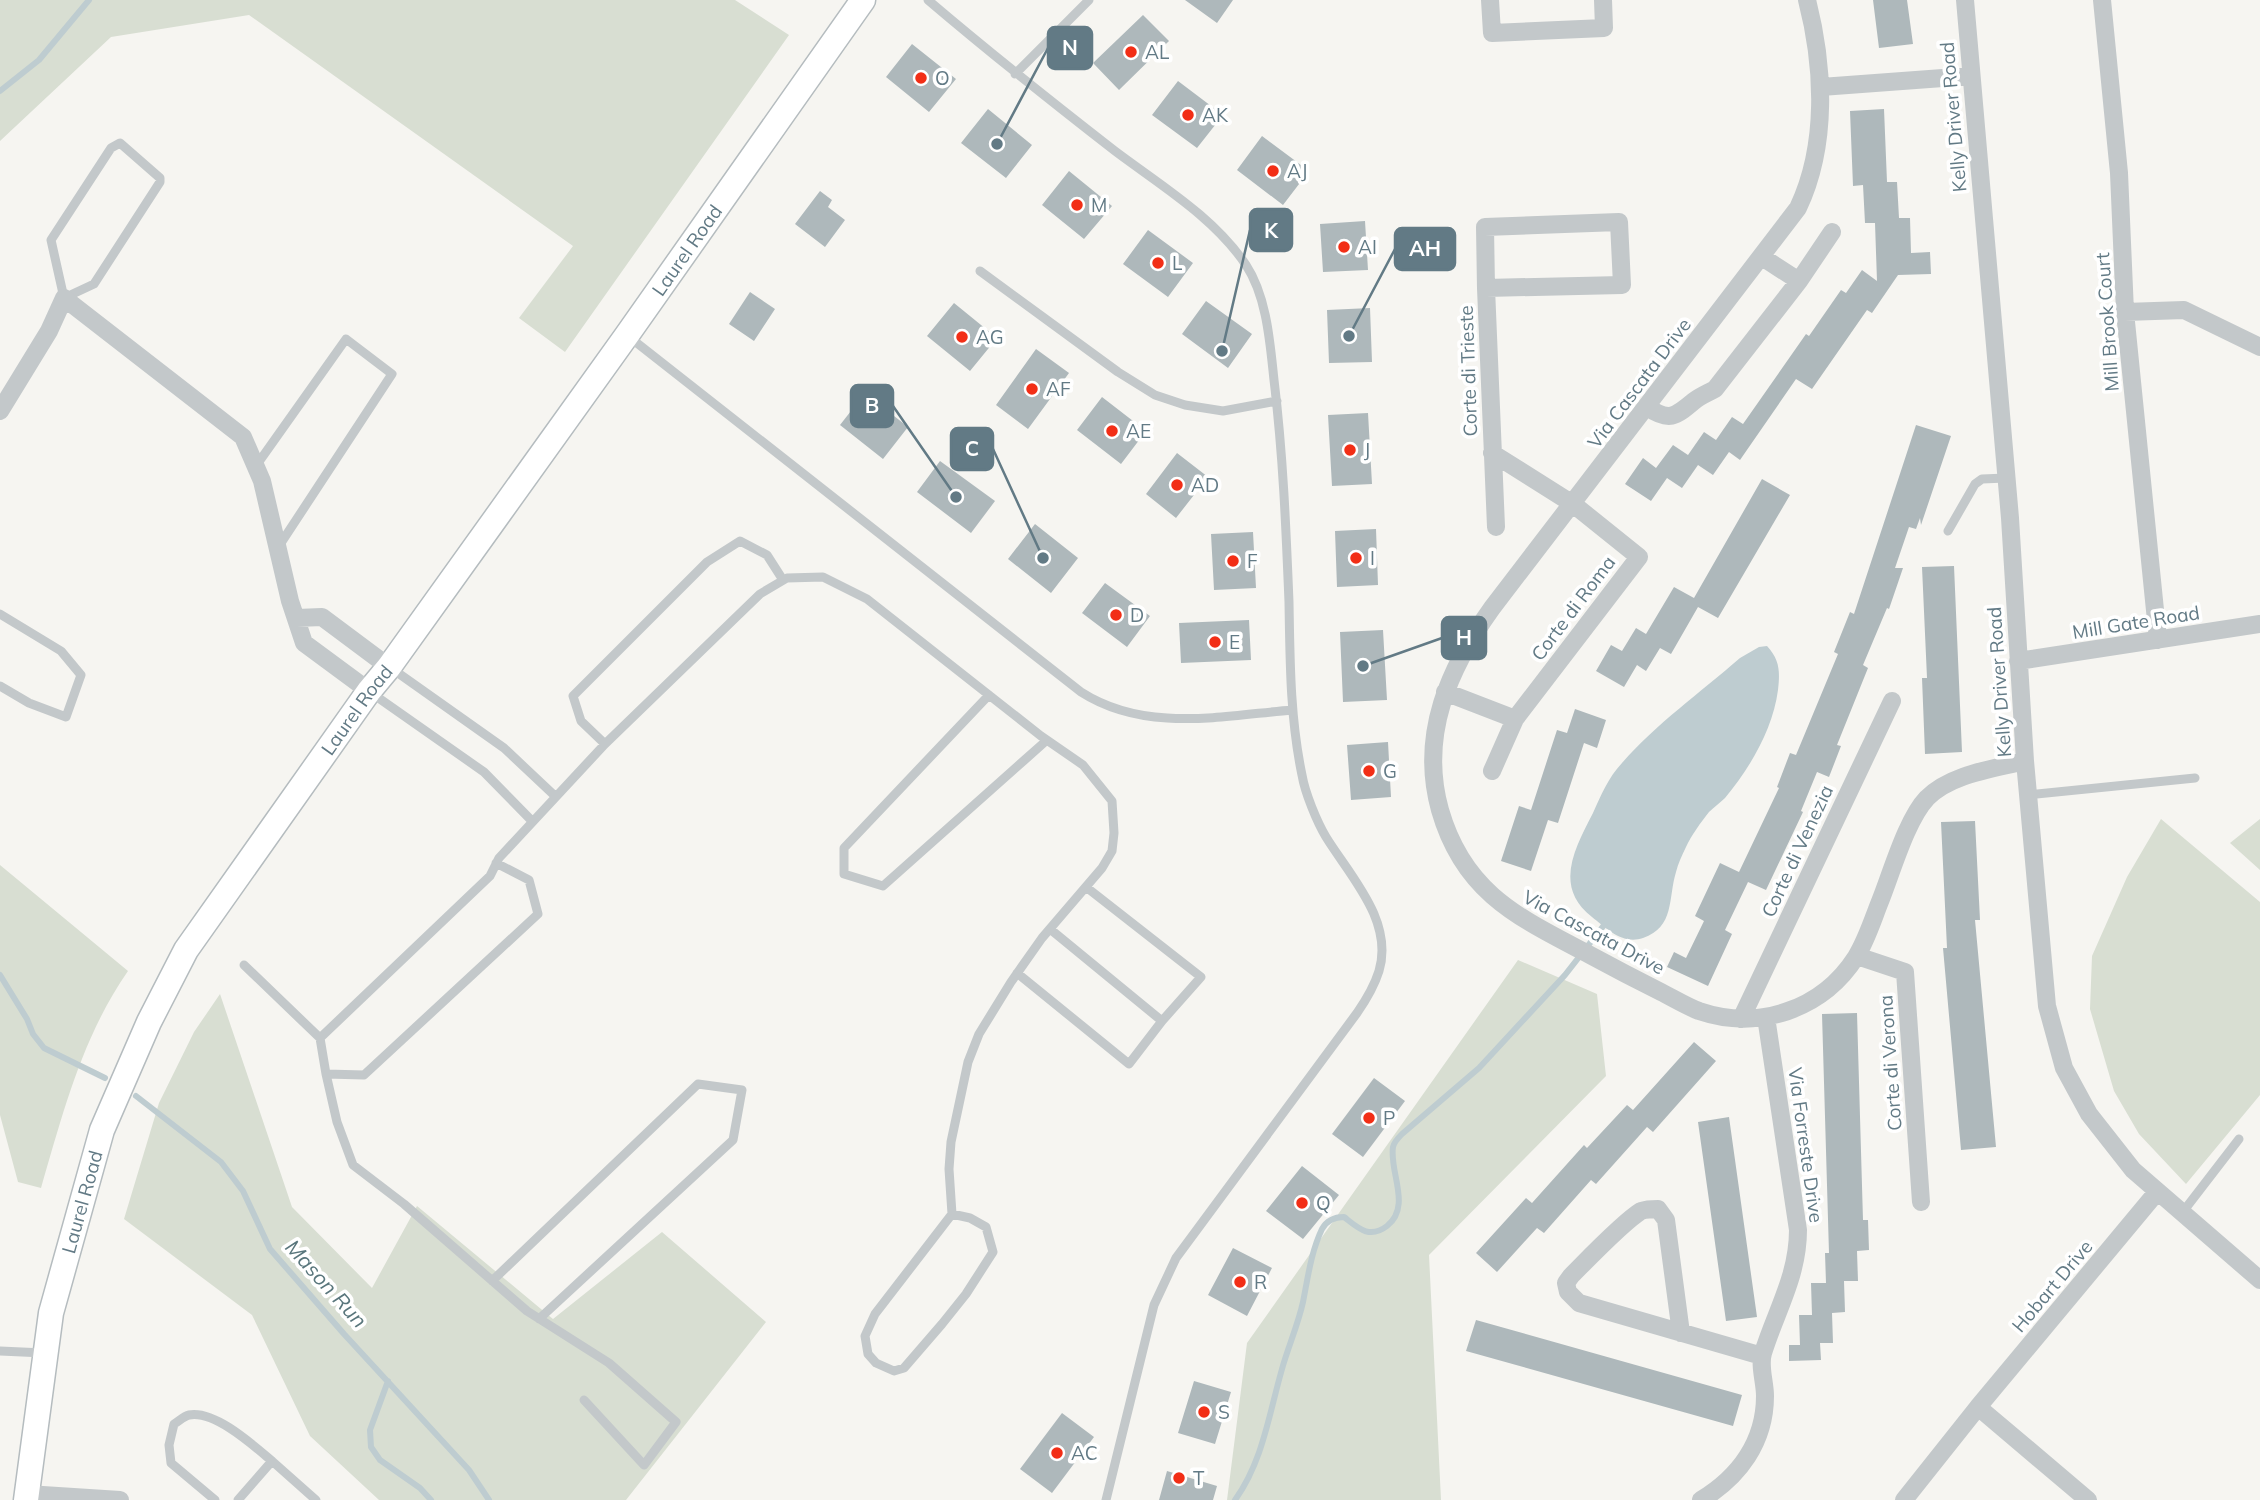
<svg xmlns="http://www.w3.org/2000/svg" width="2260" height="1500" font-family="Mulish,sans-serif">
<rect width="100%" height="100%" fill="#f6f5f1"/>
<path fill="#d8ded2" d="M0,0H735L789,35L565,352L519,318L573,246L249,15L111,37L0,141Z
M2161,819L2260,902V1095L2186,1184L2139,1134L2114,1091L2090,1009L2092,956L2127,877Z
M2260,819V870L2230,843Z
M0,865L128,971C82,1037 63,1113 41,1188L18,1182L0,1115Z
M1518,960L1597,994L1606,1076L1429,1255L1441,1500H1227L1247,1343Z
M220,994L292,1207L372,1288L417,1206L553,1319L662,1232L766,1322L626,1500H379L310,1436L252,1315L124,1219L159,1103L194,1032Z"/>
<path fill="#beccd0" d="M1767,646C1780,660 1780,672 1778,690C1773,729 1750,768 1725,798C1720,803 1714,807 1709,812C1701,822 1691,836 1686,847C1682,855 1678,864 1676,872C1668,898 1675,927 1643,938C1623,945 1607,929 1592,917C1553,887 1575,848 1593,813C1601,795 1608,778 1622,763C1656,724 1701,692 1740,658L1759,647Z"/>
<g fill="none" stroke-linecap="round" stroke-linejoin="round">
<path stroke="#beccd0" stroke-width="6" d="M0,91L39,60L89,0
M0,975L27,1019L33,1034L44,1048L105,1078
M136,1096L221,1162L243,1191L270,1249L344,1334L469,1470L489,1500
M388,1381L370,1430L371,1447L380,1460L420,1488L431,1500
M1235,1500C1263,1461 1269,1414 1282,1369C1288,1347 1298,1325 1303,1302C1308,1277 1311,1252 1322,1229C1327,1220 1334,1217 1344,1217C1357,1227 1369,1240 1387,1226C1412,1206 1389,1172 1393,1147C1394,1142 1398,1138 1402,1134L1479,1068L1565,975L1608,920"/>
</g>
<path fill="#aeb8bb" d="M1185,0H1233L1217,23Z
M1873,0H1907L1913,44L1879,48Z
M1143,15L1169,41L1119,90L1093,63Z
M912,44L956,79L929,112L886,77Z
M1178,81L1223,115L1197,148L1152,115Z
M988,109L1032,145L1006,178L961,143Z
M1884,109L1887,182H1897L1899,218H1910L1911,253L1930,252L1931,274L1898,275L1872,313L1867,310L1812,389L1796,379L1740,460L1729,452L1713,475L1698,465L1682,488L1667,478L1651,501L1625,484L1643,458L1656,468L1673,445L1688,455L1704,432L1716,440L1732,417L1743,424L1806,334L1809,336L1841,290L1846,293L1862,270L1877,281L1875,223H1865L1863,185L1853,186L1850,111Z
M1262,136L1309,171L1283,205L1237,170Z
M1069,171L1112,206L1084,239L1042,205Z
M820,191L832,200L828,207L845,220L825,247L795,224Z
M1365,221L1368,270L1323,272L1320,224Z
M1148,230L1193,263L1168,297L1123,264Z
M750,292L775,309L754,341L729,324Z
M1206,301L1252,334L1228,368L1182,334Z
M954,303L997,338L970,371L927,336Z
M1370,308L1372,362L1329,363L1327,310Z
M1036,349L1069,373L1028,429L996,405Z
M865,393L908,427L883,459L840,425Z
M1102,397L1146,431L1121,464L1077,430Z
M1368,413L1372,484L1332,486L1328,415Z
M1916,425L1951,436L1921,525L1920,518L1916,529L1909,527L1895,568H1903L1889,609L1887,608L1863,665L1868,668L1837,745L1841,746L1829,777L1817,772L1801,811L1803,812L1766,890L1748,882L1725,930L1732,934L1708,986L1667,967L1674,952L1686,958L1704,921L1695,916L1720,863L1739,872L1779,788L1777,787L1790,753L1796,755L1838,654L1834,652L1850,612L1854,614Z
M1177,453L1208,477L1176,518L1146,494Z
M940,461L995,501L971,533L917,492Z
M1762,479L1790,495L1718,618L1698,607L1671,654L1660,648L1646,671L1637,665L1624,687L1596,671L1611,645L1622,651L1636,628L1646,634L1674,587L1694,598Z
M1035,524L1078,558L1051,593L1008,559Z
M1376,529L1378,585L1337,587L1335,531Z
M1253,532L1256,588L1214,590L1211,534Z
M1954,566L1962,752L1925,754L1922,678H1927L1922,567Z
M1105,583L1150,616L1127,647L1082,613Z
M1249,620L1251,660L1181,663L1179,623Z
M1383,630L1387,700L1343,702L1340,632Z
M1575,709L1606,720L1597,748L1584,743L1558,823L1548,820L1531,871L1501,861L1519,806L1531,810L1557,730L1567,733Z
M1388,742L1391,797L1351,800L1347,745Z
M1975,821L1980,920H1975L1996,1147L1961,1150L1943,948H1947L1941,822Z
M1857,1013L1863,1220H1868L1869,1250L1857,1251L1858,1281H1844L1845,1312L1832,1313L1833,1343H1820L1821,1360L1789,1361V1345H1800L1799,1315H1812L1811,1283H1826L1825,1253H1829L1822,1014Z
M1694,1042L1716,1061L1653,1132L1647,1127L1596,1184L1591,1180L1544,1233L1537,1228L1497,1272L1476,1253L1526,1198L1532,1203L1584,1145L1587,1148L1627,1105L1633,1110Z
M1374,1078L1405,1101L1363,1157L1332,1134Z
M1729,1117L1757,1317L1726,1321L1698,1122Z
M1302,1166L1339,1195L1303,1239L1266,1211Z
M1233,1248L1272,1268L1247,1316L1208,1295Z
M1476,1320L1742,1395L1733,1426L1466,1351Z
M1194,1381L1231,1392L1215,1444L1178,1433Z
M1062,1413L1094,1437L1052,1493L1020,1469Z
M1167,1471L1217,1486L1213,1500H1159Z"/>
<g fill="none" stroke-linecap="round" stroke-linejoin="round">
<g stroke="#b5bcbf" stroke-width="27">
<g id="secondary">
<path id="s1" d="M26,1500L51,1313L102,1130L149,1022L186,950L369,691L389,667L627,335L863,0"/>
</g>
</g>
<path stroke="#c3c8ca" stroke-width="9" d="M928,0C989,52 1052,102 1115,151C1160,185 1214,217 1246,265C1267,297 1270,343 1274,380C1283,454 1286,528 1289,602C1290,660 1290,718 1302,775C1305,793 1317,822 1326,837C1350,876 1394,921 1379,971C1374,987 1366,1000 1357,1013L1176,1258L1154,1305L1106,1500
M1015,74L1089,0
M120,143L160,178V182L94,284L64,298L51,240L111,148Z
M980,271L1118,372L1155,395L1185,405L1223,411L1277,401
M628,336L1081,692C1145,733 1221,716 1292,710
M256,466L346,339L392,374L279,546
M1948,531L1975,484L1982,479L2006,478
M0,614L61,651L81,675L66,717L29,703L0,686
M391,668L504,748L555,796
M370,692L484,772L532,821
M989,695L844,848V874L883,886L1047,740
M605,744L581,721L573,696L707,562L740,541L767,555L783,580
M2027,795L2195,778
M496,863L529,880L538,914L364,1075L326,1074L320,1038L490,876L499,858L605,744L760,594L787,578L823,577L867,599L1041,736L1083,765L1112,801L1114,833L1112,851L1102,868L1042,938L1011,982L979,1034L968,1062L951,1142L949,1169L952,1214
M1086,887L1201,977L1162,1021
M244,965L320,1038
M1017,973L1129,1064L1162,1021L1050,929
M326,1074L337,1122L353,1165L404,1204L527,1311L609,1363L676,1422L644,1465L584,1400
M2182,1213L2239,1139
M952,1214L970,1218L986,1227L993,1252L966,1294L942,1324L904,1368L894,1371L876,1363L868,1354L865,1336L875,1314Z
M492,1281L698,1084L742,1090L733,1140L539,1319
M0,1351L44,1353
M215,1500L171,1463L169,1445L174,1424C179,1421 184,1416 189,1415C215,1410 254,1446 272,1461
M238,1500L272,1461L316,1500"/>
<path stroke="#c3c8ca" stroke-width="18" d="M1490,0L1492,33L1604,28L1603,0
M1807,0C1824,66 1828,145 1798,208L1492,608C1449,668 1419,735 1440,810C1464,894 1520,918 1590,955C1614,968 1637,980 1661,992C1673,998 1686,1006 1699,1011C1758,1031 1822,1010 1856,957C1866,941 1872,922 1879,904C1891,875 1906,820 1927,798C1951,774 1993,769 2025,761
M1965,0L2010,518L2025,761L2047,1006L2064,1068L2089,1114L2133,1170L2260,1280
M2102,0L2119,173L2125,312L2158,640
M1821,87L1970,76
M1619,222L1622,285L1486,288L1485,227Z
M1799,281L1832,232
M1486,288L1496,527
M2125,312L2184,310L2260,347
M1647,407C1669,422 1675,417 1694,401C1700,396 1708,393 1715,389L1799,281L1762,257
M0,411L49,331L64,298L243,437L262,481L290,601L304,643L369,691
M297,618L322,617L389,667
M2018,661L2260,624
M1445,692L1515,719
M1492,771L1515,719L1639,557L1573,504L1492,453
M1857,956L1905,972L1921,1202
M1741,1019L1892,701
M1681,1333L1666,1220L1658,1209C1652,1209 1647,1209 1641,1211C1623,1222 1587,1260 1571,1276L1566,1283L1568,1292L1579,1303L1762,1356
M1978,1407L2088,1500
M27,1494L120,1500
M1701,1500C1739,1477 1765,1442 1765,1396C1765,1382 1759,1366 1763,1353C1776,1311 1798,1276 1798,1230L1766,1017
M1904,1500L1978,1407L2157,1192"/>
<use href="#secondary" stroke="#fff" stroke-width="24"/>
</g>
<g fill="#f22e16" stroke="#fff" stroke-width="2.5">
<circle cx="1131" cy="52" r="7"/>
<circle cx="921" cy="78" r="7"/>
<circle cx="1188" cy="115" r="7"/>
<circle cx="1273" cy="171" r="7"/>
<circle cx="1077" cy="205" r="7"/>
<circle cx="1344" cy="247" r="7"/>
<circle cx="1158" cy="263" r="7"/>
<circle cx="962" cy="337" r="7"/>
<circle cx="1032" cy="389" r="7"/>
<circle cx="1112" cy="431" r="7"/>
<circle cx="1350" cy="450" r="7"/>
<circle cx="1177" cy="485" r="7"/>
<circle cx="1356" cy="558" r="7"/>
<circle cx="1233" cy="561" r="7"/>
<circle cx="1116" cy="615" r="7"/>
<circle cx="1215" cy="642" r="7"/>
<circle cx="1369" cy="771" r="7"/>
<circle cx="1369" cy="1118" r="7"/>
<circle cx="1302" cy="1203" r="7"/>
<circle cx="1240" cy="1282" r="7"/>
<circle cx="1204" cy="1412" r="7"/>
<circle cx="1057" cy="1453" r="7"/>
<circle cx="1179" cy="1478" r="7"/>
</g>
<g text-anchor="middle" stroke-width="7" stroke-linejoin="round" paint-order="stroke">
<g font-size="19" fill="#627a85" stroke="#fff" text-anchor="start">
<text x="1145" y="59">AL</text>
<text x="935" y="85">O</text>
<text x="1202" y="122">AK</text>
<text x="1287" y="178">AJ</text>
<text x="1091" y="212">M</text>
<text x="1358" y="254">AI</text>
<text x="1172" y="270">L</text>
<text x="976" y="344">AG</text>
<text x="1046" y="396">AF</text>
<text x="1126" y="438">AE</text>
<text x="1364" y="457">J</text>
<text x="1191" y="492">AD</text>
<text x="1370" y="565">I</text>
<text x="1247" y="568">F</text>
<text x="1130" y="622">D</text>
<text x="1229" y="649">E</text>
<text x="1383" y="778">G</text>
<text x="1383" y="1125">P</text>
<text x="1316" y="1210">Q</text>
<text x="1254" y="1289">R</text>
<text x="1218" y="1419">S</text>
<text x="1071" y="1460">AC</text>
<text x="1193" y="1485">T</text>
</g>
<g font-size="19" fill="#627a85" stroke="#fff">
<text transform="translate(1953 117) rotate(-95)" y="7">Kelly Driver Road</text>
<text dy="7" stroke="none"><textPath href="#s1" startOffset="1438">Laurel Road</textPath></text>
<text transform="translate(2107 322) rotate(-94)" y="7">Mill Brook Court</text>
<text transform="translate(1468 371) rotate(-92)" y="7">Corte di Trieste</text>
<text transform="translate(1639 383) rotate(-53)" y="7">Via Cascata Drive</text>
<text transform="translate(1573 608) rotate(-53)" y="7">Corte di Roma</text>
<text transform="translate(2136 622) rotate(-9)" y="7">Mill Gate Road</text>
<text transform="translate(1999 682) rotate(-94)" y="7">Kelly Driver Road</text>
<text dy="7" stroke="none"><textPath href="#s1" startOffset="872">Laurel Road</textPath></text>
<text transform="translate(1797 851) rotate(-65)" y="7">Corte di Venezia</text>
<text transform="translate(1594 932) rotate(28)" y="7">Via Cascata Drive</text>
<text transform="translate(1890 1063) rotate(-94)" y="7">Corte di Verona</text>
<text transform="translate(1806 1145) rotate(82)" y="7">Via Forreste Drive</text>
<text dy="7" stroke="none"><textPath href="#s1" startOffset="304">Laurel Road</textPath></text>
<text transform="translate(2052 1286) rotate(-50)" y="7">Hobart Drive</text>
</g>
<g font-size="21" font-style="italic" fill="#59767c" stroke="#fff">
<text transform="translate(326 1284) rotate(48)" y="7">Mason Run</text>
</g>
</g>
<path fill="none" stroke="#627a85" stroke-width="2.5" d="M997 144L1048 48M1222 351L1250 230M1349 336L1395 249M956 497L893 406M1043 558L993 449M1363 666L1442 638"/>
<g fill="#627a85" stroke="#fff" stroke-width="2.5">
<circle cx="997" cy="144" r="7"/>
<circle cx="1222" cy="351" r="7"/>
<circle cx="1349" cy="336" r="7"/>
<circle cx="956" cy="497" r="7"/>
<circle cx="1043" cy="558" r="7"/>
<circle cx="1363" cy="666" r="7"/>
</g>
<g fill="#627a85" stroke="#627a85" stroke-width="2.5">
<rect x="1048" y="27" width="44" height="42" rx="7"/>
<rect x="1250" y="209" width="42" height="42" rx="7"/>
<rect x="1395" y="228" width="60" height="42" rx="7"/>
<rect x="851" y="385" width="42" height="42" rx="7"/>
<rect x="951" y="428" width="42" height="42" rx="7"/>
<rect x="1442" y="617" width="44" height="42" rx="7"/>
</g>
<g font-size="21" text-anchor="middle" font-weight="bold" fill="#fff">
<text x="1070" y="55">N</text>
<text x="1271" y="238">K</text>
<text x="1425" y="256">AH</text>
<text x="872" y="413">B</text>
<text x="972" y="456">C</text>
<text x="1464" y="645">H</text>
</g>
</svg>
